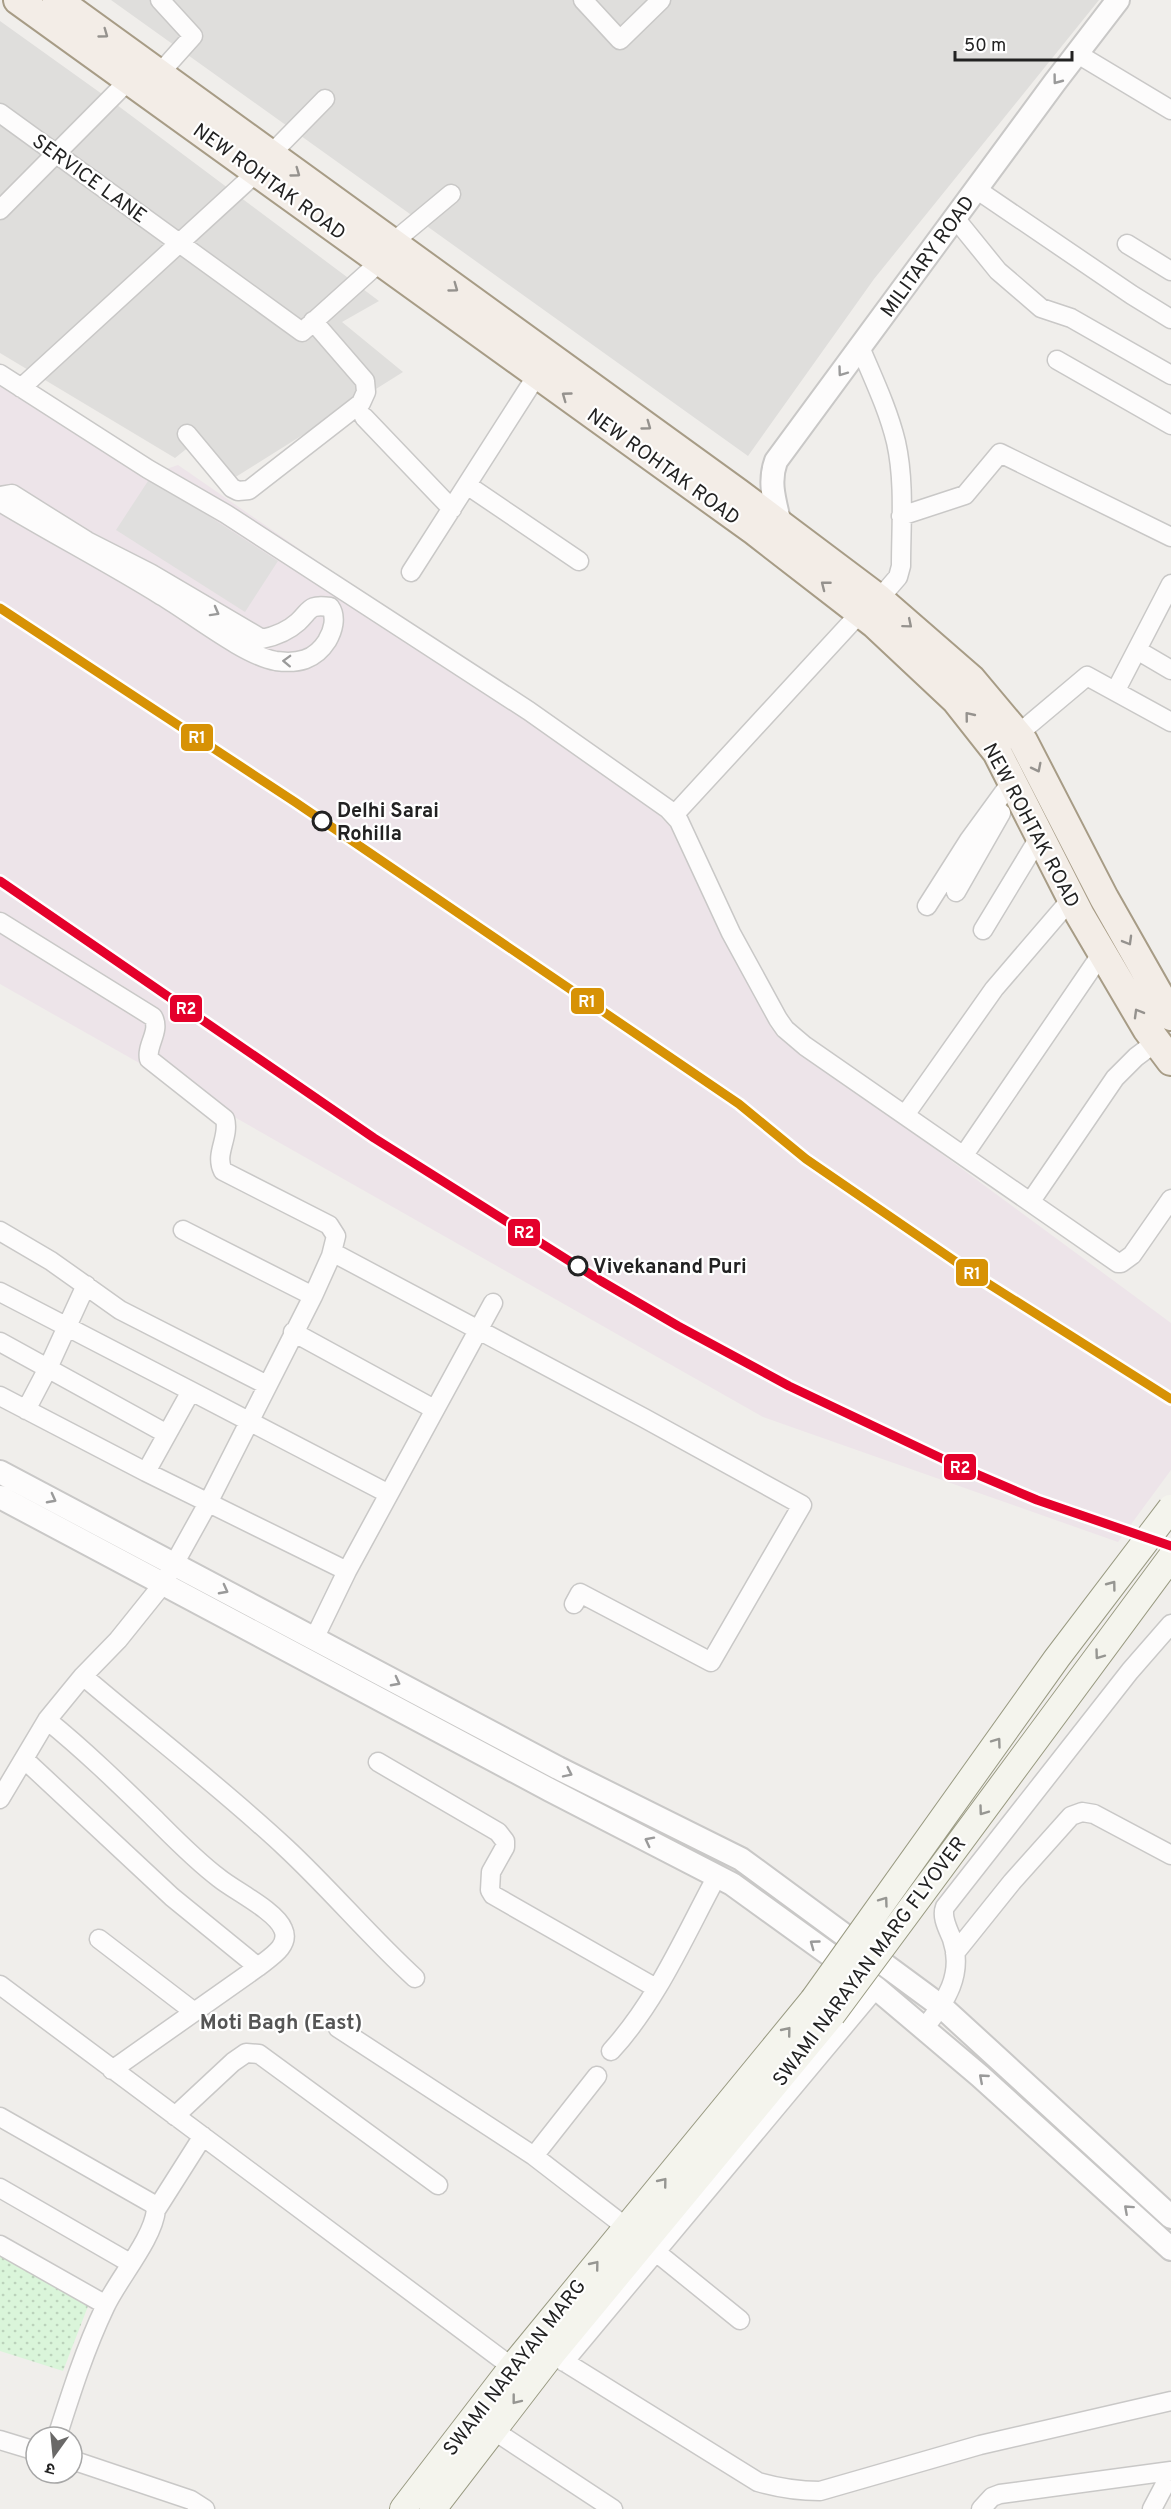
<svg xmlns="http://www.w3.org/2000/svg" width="1171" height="2509" font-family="Overpass,'Noto Sans Devanagari',sans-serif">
<defs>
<pattern id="park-dots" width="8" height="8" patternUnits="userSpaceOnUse" patternTransform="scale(1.5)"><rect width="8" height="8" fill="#daf5da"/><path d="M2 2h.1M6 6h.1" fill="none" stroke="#bbd2bb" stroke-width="1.8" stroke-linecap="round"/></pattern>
</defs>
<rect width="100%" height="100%" fill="#f0eeeb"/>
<path fill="#dfdedc" d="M111,0H1099L874,279L748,456Z
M0,21L109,99L379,301L342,322L403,372L226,483L190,446L175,458L0,353Z"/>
<path fill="#ede4e9" d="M0,383L146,476L178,465L605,760L694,851L771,1028L1171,1323V1470L1118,1542L763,1417L0,984Z"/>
<path fill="url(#park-dots)" d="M0,2254L90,2301L63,2371L0,2351Z"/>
<path fill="#e0dfde" d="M150,478L278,561L245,612L116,530Z"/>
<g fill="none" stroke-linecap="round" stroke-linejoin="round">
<g stroke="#c9c8c7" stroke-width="21">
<path id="minor" d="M583,0L620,40L661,0
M1076,53L1171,110
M159,74L193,36L160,0
M0,113L302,332L381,261
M270,155L325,99
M976,189L1132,295L1171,319
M0,210L129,80
M955,218L998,271L1041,308L1071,318L1171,375
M392,243L451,194
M1127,244L1171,271
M860,347C873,378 888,409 896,442C905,482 901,526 901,566L898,577L879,599
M1057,360L1171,425
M0,374L148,469L226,514L529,711L668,809L679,821L731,933L778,1019L785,1029L805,1046L1118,1263H1121L1132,1255L1171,1199
M21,388L257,172
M364,417L452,509
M187,434L232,488L238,491L249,490L361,403L366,392L365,381L313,321
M467,485L579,561
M0,496L12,494L87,541L150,573L262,639C276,636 287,632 298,622C311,610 308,604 330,607C337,617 333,631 327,641C315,660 298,664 276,661C245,656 191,613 162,596C109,563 53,534 0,502
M901,516L965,495L1000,453L1171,537
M411,572L537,375
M1137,650L1171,670
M1116,690L1171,584
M1018,734L1087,676L1171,722
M675,814L860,613
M956,892L1001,813
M927,906L969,840L1012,781
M0,922L153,1017C161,1031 146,1045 149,1059L225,1119C230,1137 214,1154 223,1171L329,1225L336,1236L331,1256L313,1296L208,1503L163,1584L118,1640L83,1676L47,1720L0,1799
M983,930L1040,836
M905,1115L994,989L1072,898
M964,1155L1102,953
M1031,1201L1115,1078L1136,1057L1156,1042
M183,1230L313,1296
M0,1231L51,1261L120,1310L267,1385
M332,1252L644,1418L802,1505L711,1662L580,1593L574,1604
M0,1292L191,1391L146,1472
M293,1332L434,1409
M0,1342L167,1434
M191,1391L389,1494
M0,1396L146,1472L347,1571L314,1639
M26,1410L48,1368L86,1285
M347,1571L493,1303
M83,1676C151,1734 222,1788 286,1848C331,1890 370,1937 415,1978
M47,1720C84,1750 118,1783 152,1816C173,1837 195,1860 219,1878C235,1891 276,1911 283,1929C291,1946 269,1958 258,1967L112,2070
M24,1759L172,1897L258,1967
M378,1762L498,1832L505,1841V1847L491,1872L490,1890L493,1895L656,1988
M99,1939L193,2011
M955,1953L1012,1882L1071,1816L1082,1812L1094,1814L1171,1855
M0,1985L512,2367
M338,2028L534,2156L626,2227
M924,2028C946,2002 964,1974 952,1939C948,1929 941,1917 945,1907L1130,1671L1171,1624
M611,2051C657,2001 685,1935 717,1876
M175,2116L233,2062L246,2053L259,2054L438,2185
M0,2117L146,2200L153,2204L156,2210C153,2239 118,2279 105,2307C85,2349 71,2393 57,2437
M534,2156L597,2076
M0,2188L130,2263
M156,2210L203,2136
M0,2245L106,2305
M656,2252L740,2320
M552,2354L758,2482C779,2488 798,2491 820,2491L980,2445L1171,2401
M564,2362L876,1988
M493,2430L613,2509
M0,2440L36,2451
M72,2460L191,2500L205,2509
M981,2509L992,2497L1000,2494L1171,2471
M1152,2509L1171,2473"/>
</g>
<g stroke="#c9c8c7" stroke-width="26">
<path id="tertiary" d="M780,524C775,502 768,483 776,461L1055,82L1118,0
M0,1472L558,1768L741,1859L942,2007L1171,2217
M0,1497L550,1790L732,1884L876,1988L980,2076L1171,2249"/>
</g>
<g stroke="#999a82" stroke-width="28">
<path id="secondary" d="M403,2509L512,2367L813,2000
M433,2509L552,2354L832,2015"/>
</g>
<g stroke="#a79c86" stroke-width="32">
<path id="primary" d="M18,0L755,531L875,624L956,700L997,752L1080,915L1147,1029L1171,1061
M57,0L738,493L879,599L971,679L1023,741L1104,898L1171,1016"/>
</g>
<use href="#minor" stroke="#fdfcfc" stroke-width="18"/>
<use href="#tertiary" stroke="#fdfcfc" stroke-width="22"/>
<use href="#secondary" stroke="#f4f4ed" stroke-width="26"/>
<use href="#primary" stroke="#f3ede7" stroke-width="28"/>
<g stroke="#999a82" stroke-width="28" stroke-linecap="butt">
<path id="secondary-bridge" d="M813,2000L1057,1658L1171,1508
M832,2015L1171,1557"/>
</g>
<use href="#secondary-bridge" stroke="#f4f4ed" stroke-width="26"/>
<g stroke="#fff" stroke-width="14">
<path id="rail-1" d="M0,608L295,802L739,1104L806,1159L984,1281L1171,1399"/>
</g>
<g stroke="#fff" stroke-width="14">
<path id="rail-2" d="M0,881L374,1138L601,1281L678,1326L789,1386L962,1468L1037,1500L1171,1546"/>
</g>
<use href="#rail-1" stroke="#d79205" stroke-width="9"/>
<use href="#rail-2" stroke="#e4002b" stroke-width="9"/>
</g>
<defs><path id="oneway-chevron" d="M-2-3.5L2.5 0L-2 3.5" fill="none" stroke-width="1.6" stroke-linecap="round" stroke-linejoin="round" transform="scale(1.5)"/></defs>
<g stroke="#95928e">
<use href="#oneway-chevron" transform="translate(104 34) rotate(36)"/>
<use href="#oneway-chevron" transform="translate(296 173) rotate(36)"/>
<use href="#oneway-chevron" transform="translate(454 288) rotate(36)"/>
<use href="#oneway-chevron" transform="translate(566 396) rotate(-144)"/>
<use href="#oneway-chevron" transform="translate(647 426) rotate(36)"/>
<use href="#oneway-chevron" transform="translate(825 585) rotate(-142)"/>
<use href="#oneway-chevron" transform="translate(908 624) rotate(40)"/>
<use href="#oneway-chevron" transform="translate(969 716) rotate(-129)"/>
<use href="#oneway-chevron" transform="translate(1037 768) rotate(63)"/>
<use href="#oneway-chevron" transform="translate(1128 941) rotate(60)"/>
<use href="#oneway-chevron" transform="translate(1138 1013) rotate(-120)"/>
</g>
<g stroke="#9a9a9a">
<use href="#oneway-chevron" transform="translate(1057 80) rotate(127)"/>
<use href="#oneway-chevron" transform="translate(842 372) rotate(126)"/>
<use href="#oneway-chevron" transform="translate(215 612) rotate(29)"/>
<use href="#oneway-chevron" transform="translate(287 661) rotate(-178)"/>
<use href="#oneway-chevron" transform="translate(52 1499) rotate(28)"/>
<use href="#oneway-chevron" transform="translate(224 1590) rotate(28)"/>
<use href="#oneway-chevron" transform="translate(396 1682) rotate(28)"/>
<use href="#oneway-chevron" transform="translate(568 1773) rotate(26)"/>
<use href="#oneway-chevron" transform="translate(649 1841) rotate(-153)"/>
<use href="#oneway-chevron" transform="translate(814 1944) rotate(-144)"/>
<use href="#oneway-chevron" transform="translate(983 2078) rotate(-139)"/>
<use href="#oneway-chevron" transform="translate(1128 2209) rotate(-138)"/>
</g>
<g stroke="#969692">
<use href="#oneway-chevron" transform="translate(1112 1585) rotate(-53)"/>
<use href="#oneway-chevron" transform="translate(1099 1655) rotate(126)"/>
<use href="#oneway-chevron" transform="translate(997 1742) rotate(-54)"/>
<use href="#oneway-chevron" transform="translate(983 1811) rotate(126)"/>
<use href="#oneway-chevron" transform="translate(884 1901) rotate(-54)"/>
<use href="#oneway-chevron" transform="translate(787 2031) rotate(-51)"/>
<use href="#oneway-chevron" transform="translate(663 2182) rotate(-51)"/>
<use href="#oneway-chevron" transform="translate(595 2265) rotate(-51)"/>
<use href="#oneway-chevron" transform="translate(516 2400) rotate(128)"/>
</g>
<g fill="#fff" stroke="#222" stroke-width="3">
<circle cx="322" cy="821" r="9"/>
<circle cx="578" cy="1266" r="9"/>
</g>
<g text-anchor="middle" stroke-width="4.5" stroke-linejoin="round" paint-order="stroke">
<g font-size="20" fill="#222" stroke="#fff">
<text transform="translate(90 178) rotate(36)" y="7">SERVICE LANE</text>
<text transform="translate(270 181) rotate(36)" y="7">NEW ROHTAK ROAD</text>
<text transform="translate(927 256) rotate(-54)" y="7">MILITARY ROAD</text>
<text transform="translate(664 466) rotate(36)" y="7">NEW ROHTAK ROAD</text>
<text transform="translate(1032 825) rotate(62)" y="7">NEW ROHTAK ROAD</text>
<text transform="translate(869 1961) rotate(-53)" y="7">SWAMI NARAYAN MARG FLYOVER</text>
<text transform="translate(514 2367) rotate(-52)" y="7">SWAMI NARAYAN MARG</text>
</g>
<g font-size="20" font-weight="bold" fill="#222" stroke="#fff" text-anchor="start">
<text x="337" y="817">Delhi Sarai<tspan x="337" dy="23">Rohilla</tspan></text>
<text x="593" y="1273">Vivekanand Puri</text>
</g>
<g font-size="21" font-weight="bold" fill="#555" stroke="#fff">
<text x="281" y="2029">Moti Bagh (East)</text>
</g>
</g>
<g stroke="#fff" stroke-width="2">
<rect x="180" y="723" width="34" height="29" rx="6" fill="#d79205"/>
<rect x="570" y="987" width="35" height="28" rx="6" fill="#d79205"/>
<rect x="169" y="994" width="34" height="29" rx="6" fill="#e4002b"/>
<rect x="507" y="1218" width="34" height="29" rx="6" fill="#e4002b"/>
<rect x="955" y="1258" width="34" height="29" rx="6" fill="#d79205"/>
<rect x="943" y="1453" width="34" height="28" rx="6" fill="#e4002b"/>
</g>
<g font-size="16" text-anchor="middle" font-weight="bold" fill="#fff">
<text x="197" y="743">R1</text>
<text x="587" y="1007">R1</text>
<text x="186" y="1014">R2</text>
<text x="524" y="1238">R2</text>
<text x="972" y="1279">R1</text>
<text x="960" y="1473">R2</text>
</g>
<g transform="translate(54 2455) rotate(195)"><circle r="28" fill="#ffffff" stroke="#a7a7a7" stroke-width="1.5"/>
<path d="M0-4.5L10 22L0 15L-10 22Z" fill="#6a6968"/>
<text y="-9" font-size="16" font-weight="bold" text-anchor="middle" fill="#222222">उ</text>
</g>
<path d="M955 51v9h117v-9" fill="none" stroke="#222222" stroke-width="3"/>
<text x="964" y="51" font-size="18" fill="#222222" stroke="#ffffff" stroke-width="4.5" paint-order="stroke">50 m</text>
</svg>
